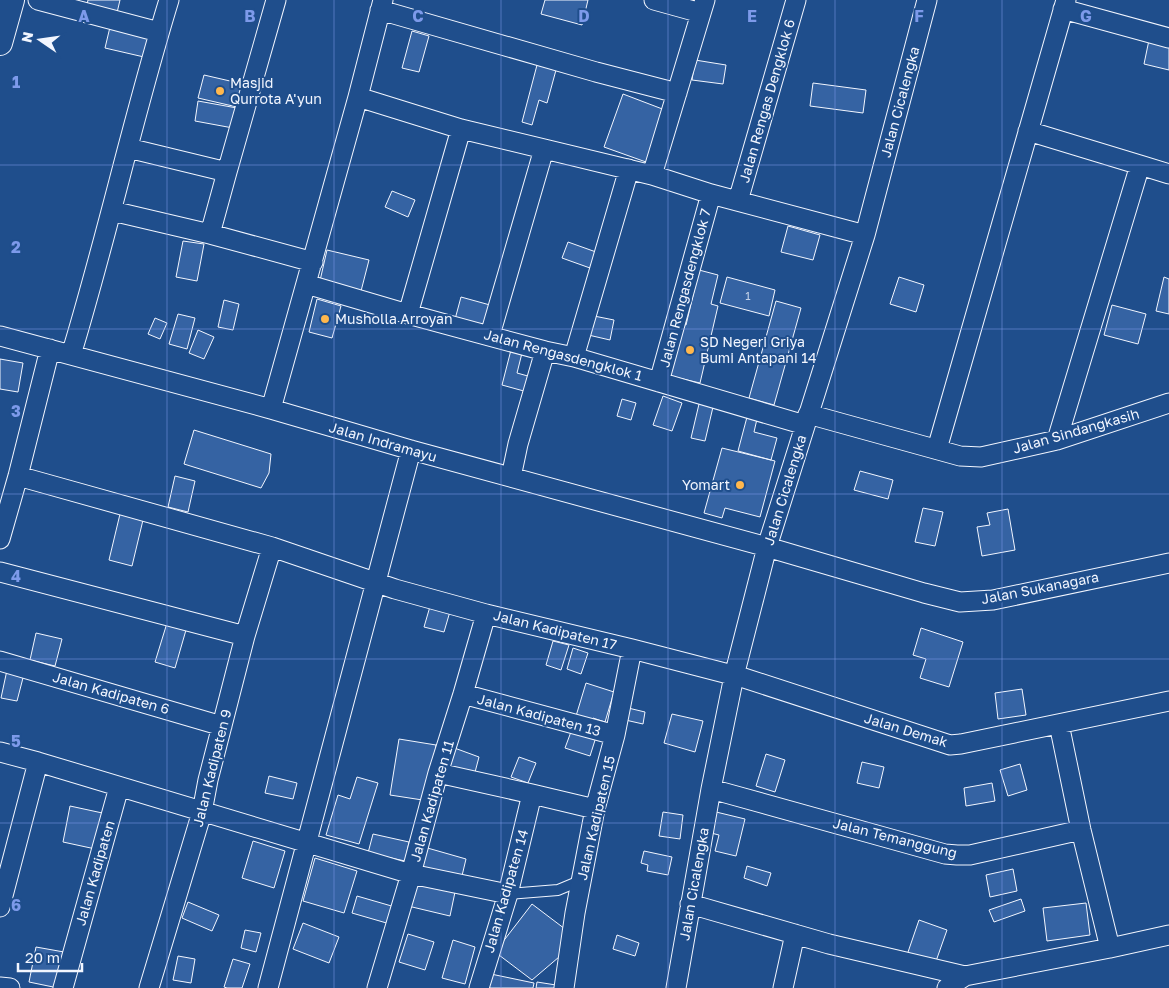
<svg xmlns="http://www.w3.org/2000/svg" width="1169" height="988" font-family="'Golos Text',sans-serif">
<rect width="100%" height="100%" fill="#1f4e8c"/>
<path fill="#3563a3" stroke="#f2f6ff" d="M88,0H120L116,17L86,9Z
M545,0H588L582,25L541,14Z
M110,27L149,36L144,57L105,48Z
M412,31L429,36L419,72L402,68Z
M1149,40L1169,44V70L1144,64Z
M695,60L726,65L723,84L692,80Z
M537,65L556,70L547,103L539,100L532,125L522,122Z
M204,75L243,84L237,107L198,98Z
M813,83L866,90L863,113L810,106Z
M623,94L665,110L646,162L604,147Z
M198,101L237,108L233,128L195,121Z
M392,191L415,200L408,217L385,207Z
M788,226L820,235L813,260L781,252Z
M183,241L204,244L197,281L176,277Z
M568,242L596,252L590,268L562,258Z
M327,250L369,260L360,295L319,285Z
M699,270L718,275L711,304L718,306L700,383L666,375L678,323L686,325Z
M727,277L775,290L769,316L720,303Z
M899,277L924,285L916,312L890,304Z
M1164,277L1169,279V314L1156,311Z
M461,297L490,305L483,330L454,323Z
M317,299L341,306L332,338L309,332Z
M224,300L239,304L233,330L218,327Z
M776,301L801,308L774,405L749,398Z
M1112,305L1146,314L1138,344L1104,335Z
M178,314L195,318L187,349L169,344Z
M589,315L614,320L610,340L584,334Z
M155,318L167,323L160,339L148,334Z
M198,330L214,337L204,359L189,353Z
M512,346L523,349L517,373L535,378L531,393L502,385Z
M0,359L23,363L18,392L0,389Z
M663,396L682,403L672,431L653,425Z
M622,399L636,403L631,420L617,416Z
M699,404L713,407L705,441L691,438Z
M747,417L757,419L754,432L777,438L771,460L738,451Z
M194,430L271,454L269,473L261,488L184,464Z
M722,448L775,461L760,517L725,508L722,518L704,513Z
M860,471L893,480L888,499L854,490Z
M175,476L195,481L188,512L168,507Z
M923,508L943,512L935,546L915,542Z
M1008,509L1015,550L982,556L977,527L990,525L987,513Z
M120,514L143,520L132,566L109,560Z
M431,603L451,608L444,632L424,627Z
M167,623L186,630L175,668L155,662Z
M921,628L963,642L949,687L920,678L926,659L913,655Z
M36,633L62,639L55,666L30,660Z
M553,641L569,645L561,670L546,665Z
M573,648L588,653L581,674L567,669Z
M7,670L24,674L17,701L1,698Z
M586,683L614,692L605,722L593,718L592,721L576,716Z
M1022,689L1026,715L998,719L995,693Z
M624,707L645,712L643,724L621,719Z
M672,714L703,721L695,752L664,743Z
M572,729L596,737L590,756L565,748Z
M399,739L436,745L429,801L390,795Z
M449,746L479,757L474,776L443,768Z
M766,754L785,760L775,792L756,786Z
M519,757L536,763L528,783L511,777Z
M862,762L884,767L879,788L857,783Z
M1020,764L1027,790L1008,796L1000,770Z
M269,776L297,783L293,799L265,793Z
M357,777L378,783L359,844L326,835L338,795L350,799Z
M992,783L995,801L966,806L964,788Z
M70,806L107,814L100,850L63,842Z
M712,811L745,819L736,856L715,851L719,835L707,832Z
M663,812L683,815L680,839L659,836Z
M373,834L409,842L405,861L368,853Z
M253,841L285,851L274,888L242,878Z
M424,847L466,859L461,880L419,871Z
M644,851L672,857L668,875L647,871L648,865L641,863Z
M315,858L357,871L344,913L303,901Z
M747,866L771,873L767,886L744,878Z
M1013,869L1017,891L990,897L986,875Z
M413,883L455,892L450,916L408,906Z
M357,896L395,907L390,924L352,913Z
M1021,899L1025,911L994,922L989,910Z
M188,902L219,915L212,931L182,918Z
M1086,903L1090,935L1047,941L1043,908Z
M532,904L569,932L559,957L532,980L495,952Z
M919,920L947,930L935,964L907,955Z
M303,923L339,937L329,963L293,949Z
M245,930L261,933L256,952L241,948Z
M408,934L434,942L425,970L399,962Z
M617,935L639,943L635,956L613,949Z
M453,940L475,947L465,984L442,978Z
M36,947L64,952L58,988L29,982Z
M178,956L195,959L191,983L173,980Z
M233,959L250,964L242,988H227L224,987Z
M486,973L534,983L533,988H491L483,986Z
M537,982L556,985L555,988H536Z"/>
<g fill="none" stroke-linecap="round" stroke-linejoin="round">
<g stroke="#f2f6ff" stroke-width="12">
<path id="service" d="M508,894L558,890L582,880"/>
</g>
<g stroke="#f2f6ff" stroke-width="21">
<path id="minor" d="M38,0L159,32
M654,0L701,13
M1063,9L1169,38
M380,10L596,72L677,93
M358,97L461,129L652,175L711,194L865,235
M1028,131L1140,165L1057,440
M128,148L227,172
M1140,165L1169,174
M652,175L705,0
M738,201L796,0
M112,211L210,234L313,262
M210,234L227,172L276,0
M306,284L408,314L545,351L574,357L805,425
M408,314L461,129
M490,335L544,149
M0,336L271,409L411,450L767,547L924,593L960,602L993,600L1169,563
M71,355C107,237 133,117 169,0
M574,357L629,169
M659,382L711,194
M271,409L358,97L383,0
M808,414L960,456L981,457L1057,440L1169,403
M937,449L1066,0
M18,476L272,547L395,589L486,614L632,649L744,678L950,745L961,744L1169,701
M511,477L518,444L545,351
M0,539L18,476L50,349
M0,572L245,636
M0,661L222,726
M463,694L615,735
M1059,724L1081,830L1110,948
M0,752L38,762L411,874L508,894
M438,773L532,794L595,809
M711,789L945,854L957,855H970L1081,830
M690,904L829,944L965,976
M0,907L38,762
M0,987L10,988
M63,988L119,787
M149,988L202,812L208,780L245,636L272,547
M268,988L411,450
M377,988L411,874L438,773L463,694L486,614
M479,988L508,894L532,794
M564,988L575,913L595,809L615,735L632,649
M676,988L711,789L734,676L767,547L865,235L927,0
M783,988L795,934
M947,988L965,976L1110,948L1169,935"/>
</g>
<g stroke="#f2f6ff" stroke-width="26">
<path id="tertiary" d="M0,43L12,0"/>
</g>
<use href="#service" stroke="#1f4e8c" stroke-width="10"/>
<use href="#minor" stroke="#1f4e8c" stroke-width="19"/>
<use href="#tertiary" stroke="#1f4e8c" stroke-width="24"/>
</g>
<path fill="none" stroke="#7d9aea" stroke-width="1" stroke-opacity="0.55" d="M167,0V988M334,0V988M501,0V988M668,0V988M835,0V988M1002,0V988M0,165H1169M0,329H1169M0,494H1169M0,659H1169M0,823H1169"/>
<g fill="#ffb74d" stroke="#1f4e8c" stroke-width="2">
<circle cx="220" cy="91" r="5"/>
<circle cx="325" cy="319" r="5"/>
<circle cx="690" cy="350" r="5"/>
<circle cx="740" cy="485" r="5"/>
</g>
<g text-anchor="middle" stroke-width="4" stroke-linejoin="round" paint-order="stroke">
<g font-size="11" fill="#c3d1e8">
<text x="748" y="300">1</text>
</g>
<g font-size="14" fill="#f2f6ff" stroke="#1f4e8c" text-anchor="start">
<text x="230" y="88">Masjid<tspan x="230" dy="16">Qurrota A'yun</tspan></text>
<text x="335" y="324">Musholla Arroyan</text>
<text x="700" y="347">SD Negeri Griya<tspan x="700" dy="16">Bumi Antapani 14</tspan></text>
<text x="730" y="490" text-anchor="end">Yomart</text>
</g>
<g font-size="14" fill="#f2f6ff" stroke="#1f4e8c">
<text transform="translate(767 101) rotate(-74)" y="5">Jalan Rengas Dengklok 6</text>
<text transform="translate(900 102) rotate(-75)" y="5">Jalan Cicalengka</text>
<text transform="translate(685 288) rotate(-75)" y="5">Jalan Rengasdengklok 7</text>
<text transform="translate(563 355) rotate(15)" y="5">Jalan Rengasdengklok 1</text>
<text transform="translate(1076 431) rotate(-16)" y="5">Jalan Sindangkasih</text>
<text transform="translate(383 442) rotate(16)" y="5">Jalan Indramayu</text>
<text transform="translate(785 490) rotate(-73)" y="5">Jalan Cicalengka</text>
<text transform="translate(1040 588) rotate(-11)" y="5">Jalan Sukanagara</text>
<text transform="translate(555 630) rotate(14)" y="5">Jalan Kadipaten 17</text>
<text transform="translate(111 693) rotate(16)" y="5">Jalan Kadipaten 6</text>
<text transform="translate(539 715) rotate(15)" y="5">Jalan Kadipaten 13</text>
<text transform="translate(906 730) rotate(17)" y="5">Jalan Demak</text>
<text transform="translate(212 768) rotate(-76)" y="5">Jalan Kadipaten 9</text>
<text transform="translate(432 801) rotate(-74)" y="5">Jalan Kadipaten 11</text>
<text transform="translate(596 818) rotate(-77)" y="5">Jalan Kadipaten 15</text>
<text transform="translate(895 838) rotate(14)" y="5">Jalan Temanggung</text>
<text transform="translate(95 873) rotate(-74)" y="5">Jalan Kadipaten</text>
<text transform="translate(694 884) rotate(-80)" y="5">Jalan Cicalengka</text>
<text transform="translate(506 891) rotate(-74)" y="5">Jalan Kadipaten 14</text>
</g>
</g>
<g font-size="16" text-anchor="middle" font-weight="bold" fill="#7d9aea" stroke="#1f4e8c" stroke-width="4" stroke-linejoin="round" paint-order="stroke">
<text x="84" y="22">A</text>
<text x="250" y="22">B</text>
<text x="418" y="22">C</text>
<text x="584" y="22">D</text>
<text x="752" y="22">E</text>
<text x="919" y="22">F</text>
<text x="1086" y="22">G</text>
<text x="16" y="88">1</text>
<text x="16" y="253">2</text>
<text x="16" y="417">3</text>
<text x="16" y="582">4</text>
<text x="16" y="747">5</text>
<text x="16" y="911">6</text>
</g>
<g transform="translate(40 40) rotate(283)" stroke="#1f4e8c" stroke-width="4" paint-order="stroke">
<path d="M0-4L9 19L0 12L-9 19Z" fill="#f2f6ff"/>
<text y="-8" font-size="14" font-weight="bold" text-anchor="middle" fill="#f2f6ff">N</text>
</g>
<path d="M18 963v8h64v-8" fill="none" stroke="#f2f6ff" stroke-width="2.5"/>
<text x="25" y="963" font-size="15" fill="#f2f6ff" stroke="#1f4e8c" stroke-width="4" paint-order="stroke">20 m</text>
</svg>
